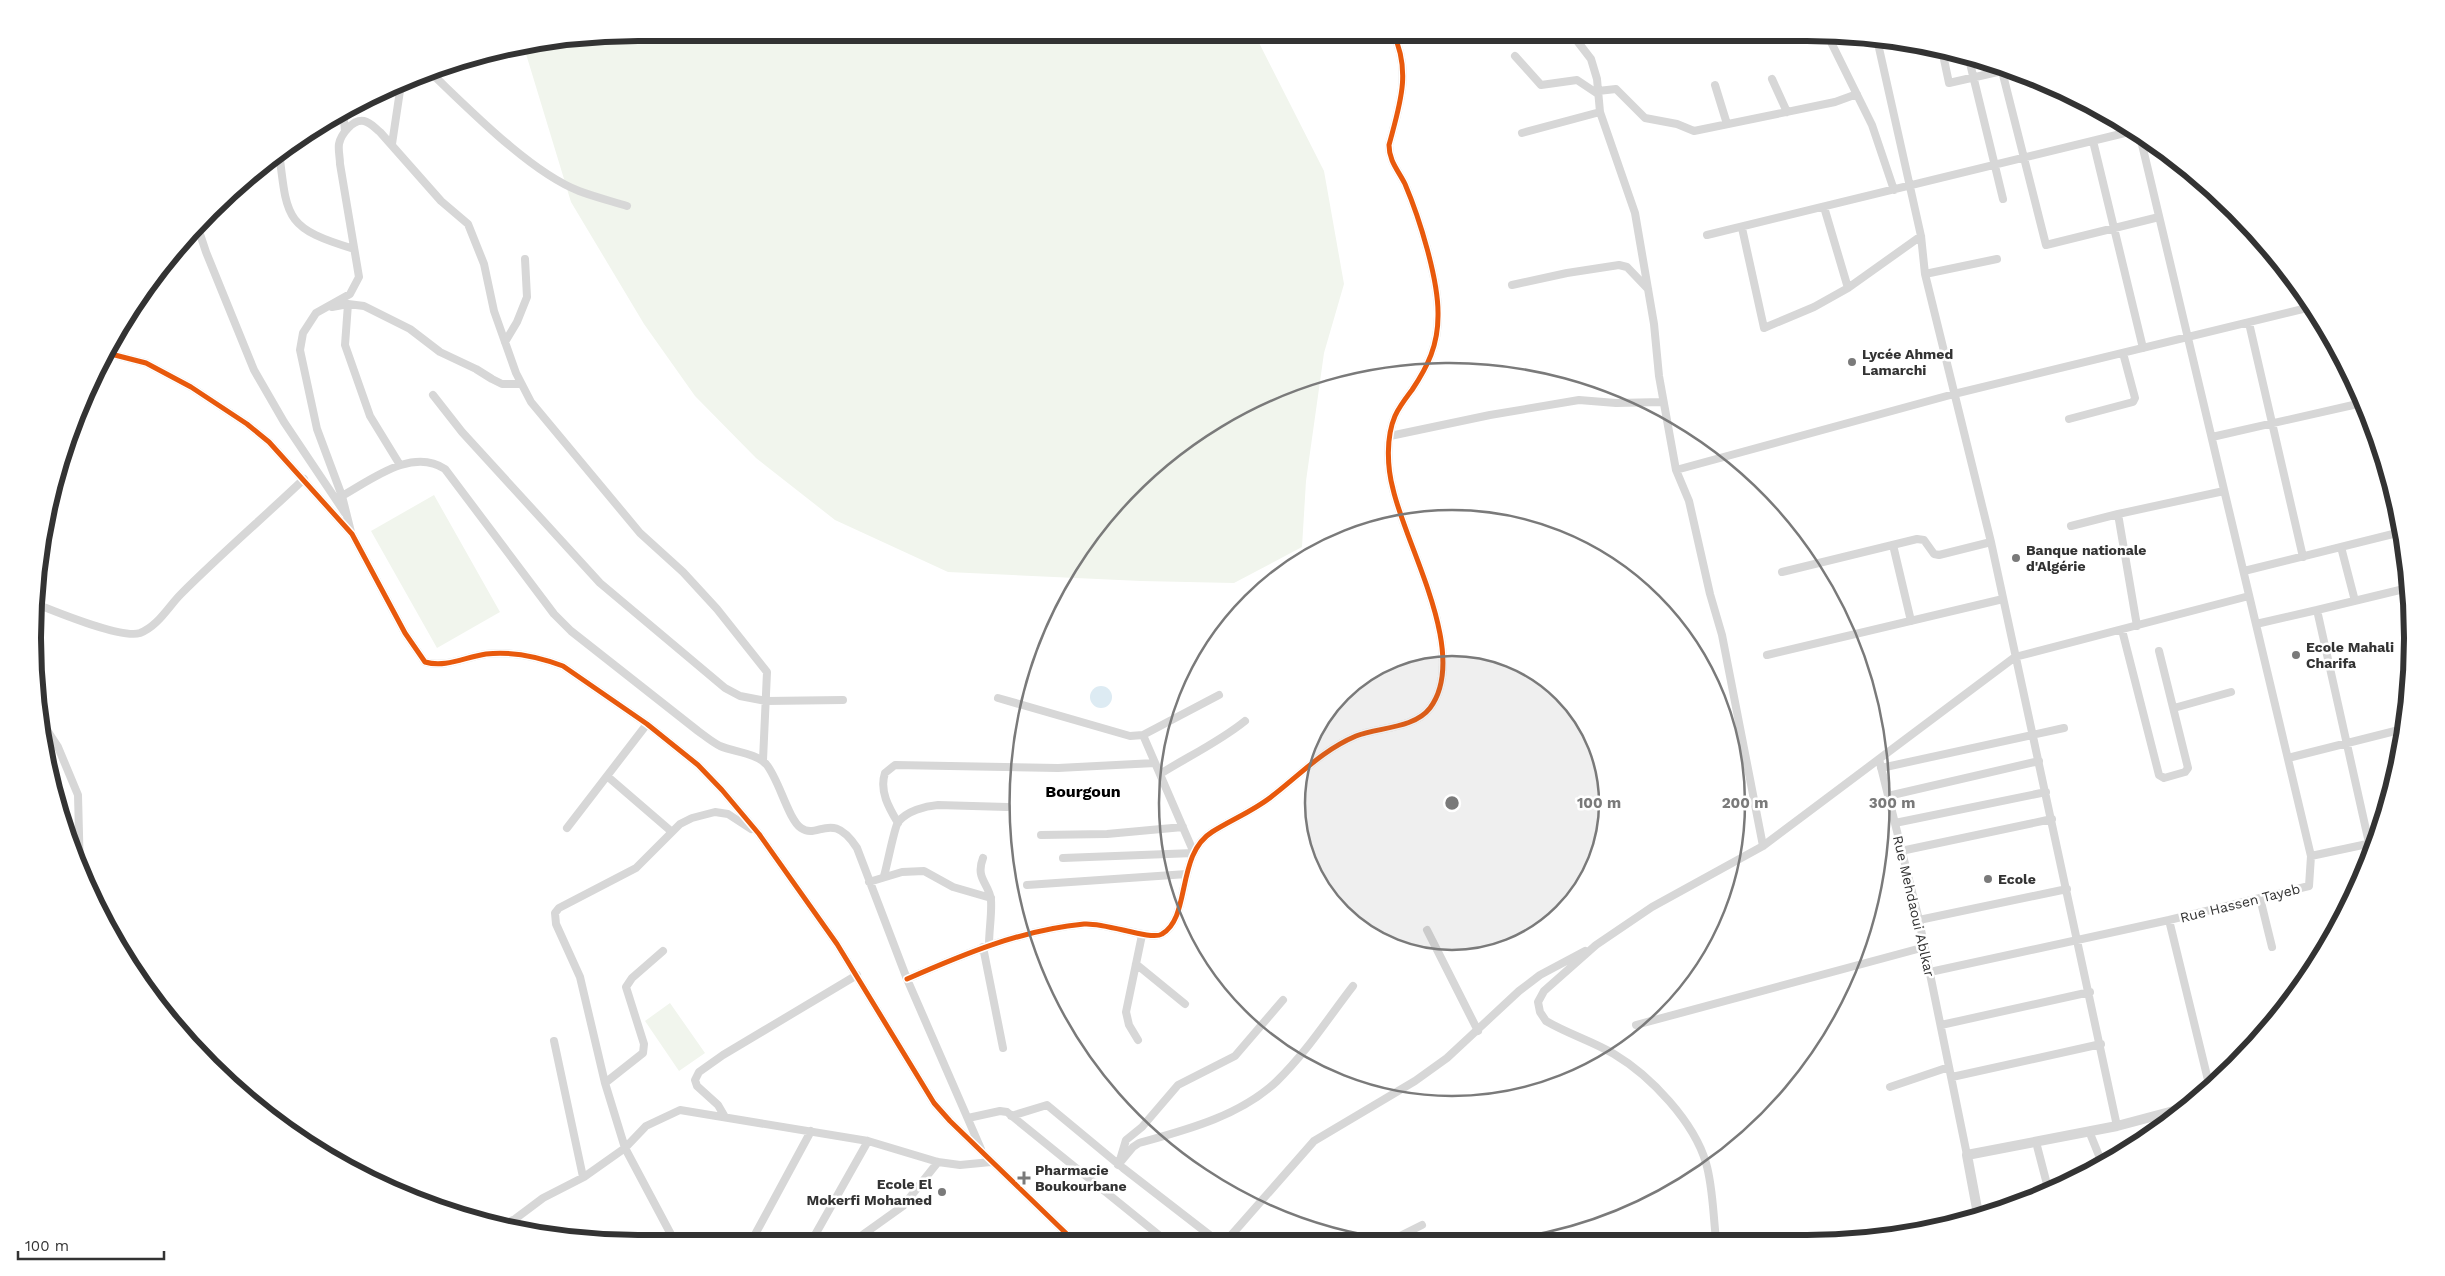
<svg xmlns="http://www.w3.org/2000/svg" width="2445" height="1276" font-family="'Work Sans',sans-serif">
<rect width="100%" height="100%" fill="#fff"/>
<path fill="#f1f5ed" d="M638,33H1254L1324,171L1344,284L1324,353L1306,481L1302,547L1234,583L1141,581L948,572L835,520L756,458L695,396L644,324L571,202L523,44Z
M434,495L500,612L437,648L371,531Z
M670,1003L705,1053L679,1071L645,1021Z"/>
<path fill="#ddebf3" d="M1090 697a11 11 0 1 1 22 0a11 11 0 1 1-22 0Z"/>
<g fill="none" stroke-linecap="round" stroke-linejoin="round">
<path stroke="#d7d7d7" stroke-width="8" d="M1571,33L1591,59L1597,79L1600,112L1635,213L1654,324L1659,376L1676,470L1689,501L1710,594L1722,635L1763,846
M1827,34L1872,125L1894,190
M1877,39L1921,236L1925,274L1991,542L2117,1126
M1760,40L1786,34
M1942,50L1949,83L2002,71L2046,245L2159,217
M1968,55L2003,199
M1515,56L1541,85L1577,80L1598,94
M429,71C468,108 530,172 579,191C595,197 611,201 627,206
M1772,79L1787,112
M1715,85L1727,124
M1598,91L1616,89L1645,118L1677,124L1694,131L1835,102L1857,94
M343,110L345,131
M1522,133L1600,112
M2093,141L2143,348
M392,144L401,84
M279,151C287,219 285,228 354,249
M1824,207L1848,288
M197,225L206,252L254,370L284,422L345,513
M1742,228L1764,328L1814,307L1848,288L1921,236
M1707,235L2133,131
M1925,274L1997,259
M1512,285L1567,273L1619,265L1627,267L1648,289
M348,304L345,345L370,416L400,465
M332,307L348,304L364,306L410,329L440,352L476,369L492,379L502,384H521
M2249,323L2303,557
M505,342L517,322L527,297L525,259
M107,353L146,363L191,387L247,424L269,442L352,534L405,633L425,662C446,668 465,657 486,654C512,651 539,657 563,666L647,724L698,765L722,790L759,834L837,944L934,1103L950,1121L1074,1241
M433,395L462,432L600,583L725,688L740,696L766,701L843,700
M2069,419L2133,402L2135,398L2123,353
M1390,436L1490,415L1579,400L1616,403L1663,402
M2212,437L2362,403
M1676,470L1954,394L2311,307
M342,496C371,480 412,447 445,469L554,614L571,631L698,731C705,736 712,742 720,746C734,752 756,753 766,764C779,779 788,819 801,828C818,840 832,809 857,848L907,979L981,1149
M2071,526L2118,514
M351,532L342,496L317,429L300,350L303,333L316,313L350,294L359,277L340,164C340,157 338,150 339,144C341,134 353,119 364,121C370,122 375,128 380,132L441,201L468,224L484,264L494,311L516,373L531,402L640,533L683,572L717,609L767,672L763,760
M1893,545L1911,621
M2341,547L2355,601
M2244,571L2401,532
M1782,572L1917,539L1924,540L1934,554L1939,555L1991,542
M34,603C54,611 121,639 140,633C158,626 168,607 181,594C221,554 264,517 304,479
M2256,624L2317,610
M2137,626L2118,514L2224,491
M2122,630L2159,775L2164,778L2185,772L2188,768L2159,651
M1767,655L2003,599
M998,698L1130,736L1143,735L1219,695
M2174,708L2231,692
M41,721L58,747L78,795L80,873
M2288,758L2403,729
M1881,768L2064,728
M1160,774C1189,756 1219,742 1245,721
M607,776L672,832
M1888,796L2039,761
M898,823C889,808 879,791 885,773L895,765L1058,768L1155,763
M1895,823L2046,792
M567,828L647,724
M1041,835L1107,834L1183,827
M2369,843L2317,610L2408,588
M1901,851L2052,819
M2311,856L2372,843
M983,858C975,879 989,883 991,900C992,914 989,930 989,945
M1063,858L1194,853L1143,735
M884,876C887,866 894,829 898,822C907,811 925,806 938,805L1007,807
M869,882L902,872L924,871L953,887L991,898
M1027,885L1187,874
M2260,898L2272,947
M1919,920L2067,889
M2169,920L2209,1084
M1427,930L1478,1031
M983,947L1003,1048
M1136,964L1185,1004
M1930,972L2169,920L2309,886L2311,856L2140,136
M907,979C964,954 1021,930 1084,924C1105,922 1151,941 1162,934C1191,918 1176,854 1212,832C1231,820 1253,811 1271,797C1300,775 1321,751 1356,736C1378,727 1414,729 1430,708C1470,654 1406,547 1393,489C1387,467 1386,437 1395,416C1399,407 1406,398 1412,390C1428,366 1438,345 1438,316C1439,280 1419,217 1405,184C1398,170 1389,161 1389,145C1399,107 1412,72 1393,33
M1636,1025L1925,947
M1941,1025L2090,992
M1138,1040L1129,1025L1126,1012L1142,935
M554,1041L583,1177
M1952,1077L2101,1044
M605,1083L643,1053L644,1044L626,987L632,978L663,951
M1890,1087L1949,1067
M1011,1116L1047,1105L1123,1168L1216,1240
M725,1117L718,1105L697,1086L695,1080L699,1072L723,1055L857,975
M968,1118L1000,1111L1007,1112L1165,1240
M2089,1131L2102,1163
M2036,1142L2049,1192
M1967,1155L1919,920L1879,759L2015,657L2249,596
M1120,1160L1126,1140L1142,1127L1178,1085L1235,1056L1283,1000
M1118,1165L1133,1147L1139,1143C1186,1130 1240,1116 1277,1081C1306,1053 1329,1017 1353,986
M500,1226L515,1219L543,1198L584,1177L625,1148L646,1126L680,1110L868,1141L938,1162L960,1165L991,1162
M1716,1239C1713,1214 1713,1187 1706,1163C1694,1122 1651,1076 1614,1054C1592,1041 1568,1034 1546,1021L1540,1012L1538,1002L1544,991L1596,945L1652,907L1763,846L1879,759
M1227,1240L1314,1141L1415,1081L1447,1058L1519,991L1540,975L1585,951
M1392,1240L1422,1225
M854,1241L903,1206L938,1162
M675,1242L625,1148L605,1083L580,977L556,924L555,913L559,908L636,868L680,824L692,818L715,812L728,814L751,829
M751,1242L811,1131
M811,1242L868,1141"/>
<path stroke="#d7d7d7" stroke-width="10" d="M1978,1214L1967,1155L2117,1126L2181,1109"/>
<g stroke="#fff" stroke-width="8">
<path id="cycleway" d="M107,353L146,363L191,387L247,424L269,442L352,534L405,633L425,662C446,668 465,657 486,654C512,651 539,657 563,666L647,724L698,765L722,790L759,834L837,944L934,1103L950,1121L1074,1241
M907,979C964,954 1021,930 1084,924C1105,922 1151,941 1162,934C1191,918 1176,854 1212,832C1231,820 1253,811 1271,797C1300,775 1321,751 1356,736C1378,727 1414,729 1430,708C1470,654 1406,547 1393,489C1387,467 1386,437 1395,416C1399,407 1406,398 1412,390C1428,366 1438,345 1438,316C1439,280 1419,217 1405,184C1398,170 1389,161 1389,145C1399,107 1412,72 1393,33"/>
</g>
<use href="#cycleway" stroke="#e8590c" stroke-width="5"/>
</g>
<circle cx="1452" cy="803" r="147" fill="#7a7a7a" fill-opacity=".12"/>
<g fill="none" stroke="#7a7a7a" stroke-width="2.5">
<circle cx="1452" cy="803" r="147"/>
<circle cx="1452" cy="803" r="293"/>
<path d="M1398 1240A440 440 0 1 1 1509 1239"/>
</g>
<g fill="#7a7a7a" stroke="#fff" stroke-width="2">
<circle cx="1852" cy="362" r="5"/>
<circle cx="2016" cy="558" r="5"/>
<circle cx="2296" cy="655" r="5"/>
<circle cx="1988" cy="879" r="5"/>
<path d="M1021.5 1170.5h5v5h5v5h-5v5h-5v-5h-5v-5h5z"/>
<circle cx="942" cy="1192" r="5"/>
</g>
<g text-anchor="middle" stroke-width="5" stroke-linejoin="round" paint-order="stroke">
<g font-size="14" font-weight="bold" fill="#333" stroke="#fff" text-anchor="start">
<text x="1862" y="359">Lycée Ahmed<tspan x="1862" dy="16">Lamarchi</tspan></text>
<text x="2026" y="555">Banque nationale<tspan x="2026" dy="16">d'Algérie</tspan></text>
<text x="2306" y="652">Ecole Mahali<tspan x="2306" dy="16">Charifa</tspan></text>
<text x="1998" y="884">Ecole</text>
<text x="1035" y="1175">Pharmacie<tspan x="1035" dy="16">Boukourbane</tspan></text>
<text x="932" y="1189" text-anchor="end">Ecole El<tspan x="932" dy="16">Mokerfi Mohamed</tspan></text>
</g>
<g font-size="14" fill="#333" stroke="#fff">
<text transform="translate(2240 903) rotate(-14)" y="5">Rue Hassen Tayeb</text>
<text transform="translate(1914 906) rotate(77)" y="5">Rue Mehdaoui Ablkar</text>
</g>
<g font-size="16" font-weight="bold" fill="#000" stroke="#fff">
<text x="1083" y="797">Bourgoun</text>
</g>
</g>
<path d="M0 0H2445V1276H0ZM638 41H1807A597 597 0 0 1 2404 638V638A597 597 0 0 1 1807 1235H638A597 597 0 0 1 41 638V638A597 597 0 0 1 638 41Z" fill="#fff" fill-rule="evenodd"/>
<path fill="none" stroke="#333" stroke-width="6" d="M638 41H1807A597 597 0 0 1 2404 638V638A597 597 0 0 1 1807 1235H638A597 597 0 0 1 41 638V638A597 597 0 0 1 638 41Z"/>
<circle cx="1452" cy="803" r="8" fill="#7a7a7a" stroke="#fff" stroke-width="2.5"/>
<g font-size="15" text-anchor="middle" font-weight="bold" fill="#7a7a7a" stroke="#fff" stroke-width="5" stroke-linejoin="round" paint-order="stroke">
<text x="1599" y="808">100 m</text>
<text x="1745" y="808">200 m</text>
<text x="1892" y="808">300 m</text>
</g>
<path d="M18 1251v8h146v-8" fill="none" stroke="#333333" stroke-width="2.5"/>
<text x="25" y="1251" font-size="15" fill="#333333" stroke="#ffffff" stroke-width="4" paint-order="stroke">100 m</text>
</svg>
